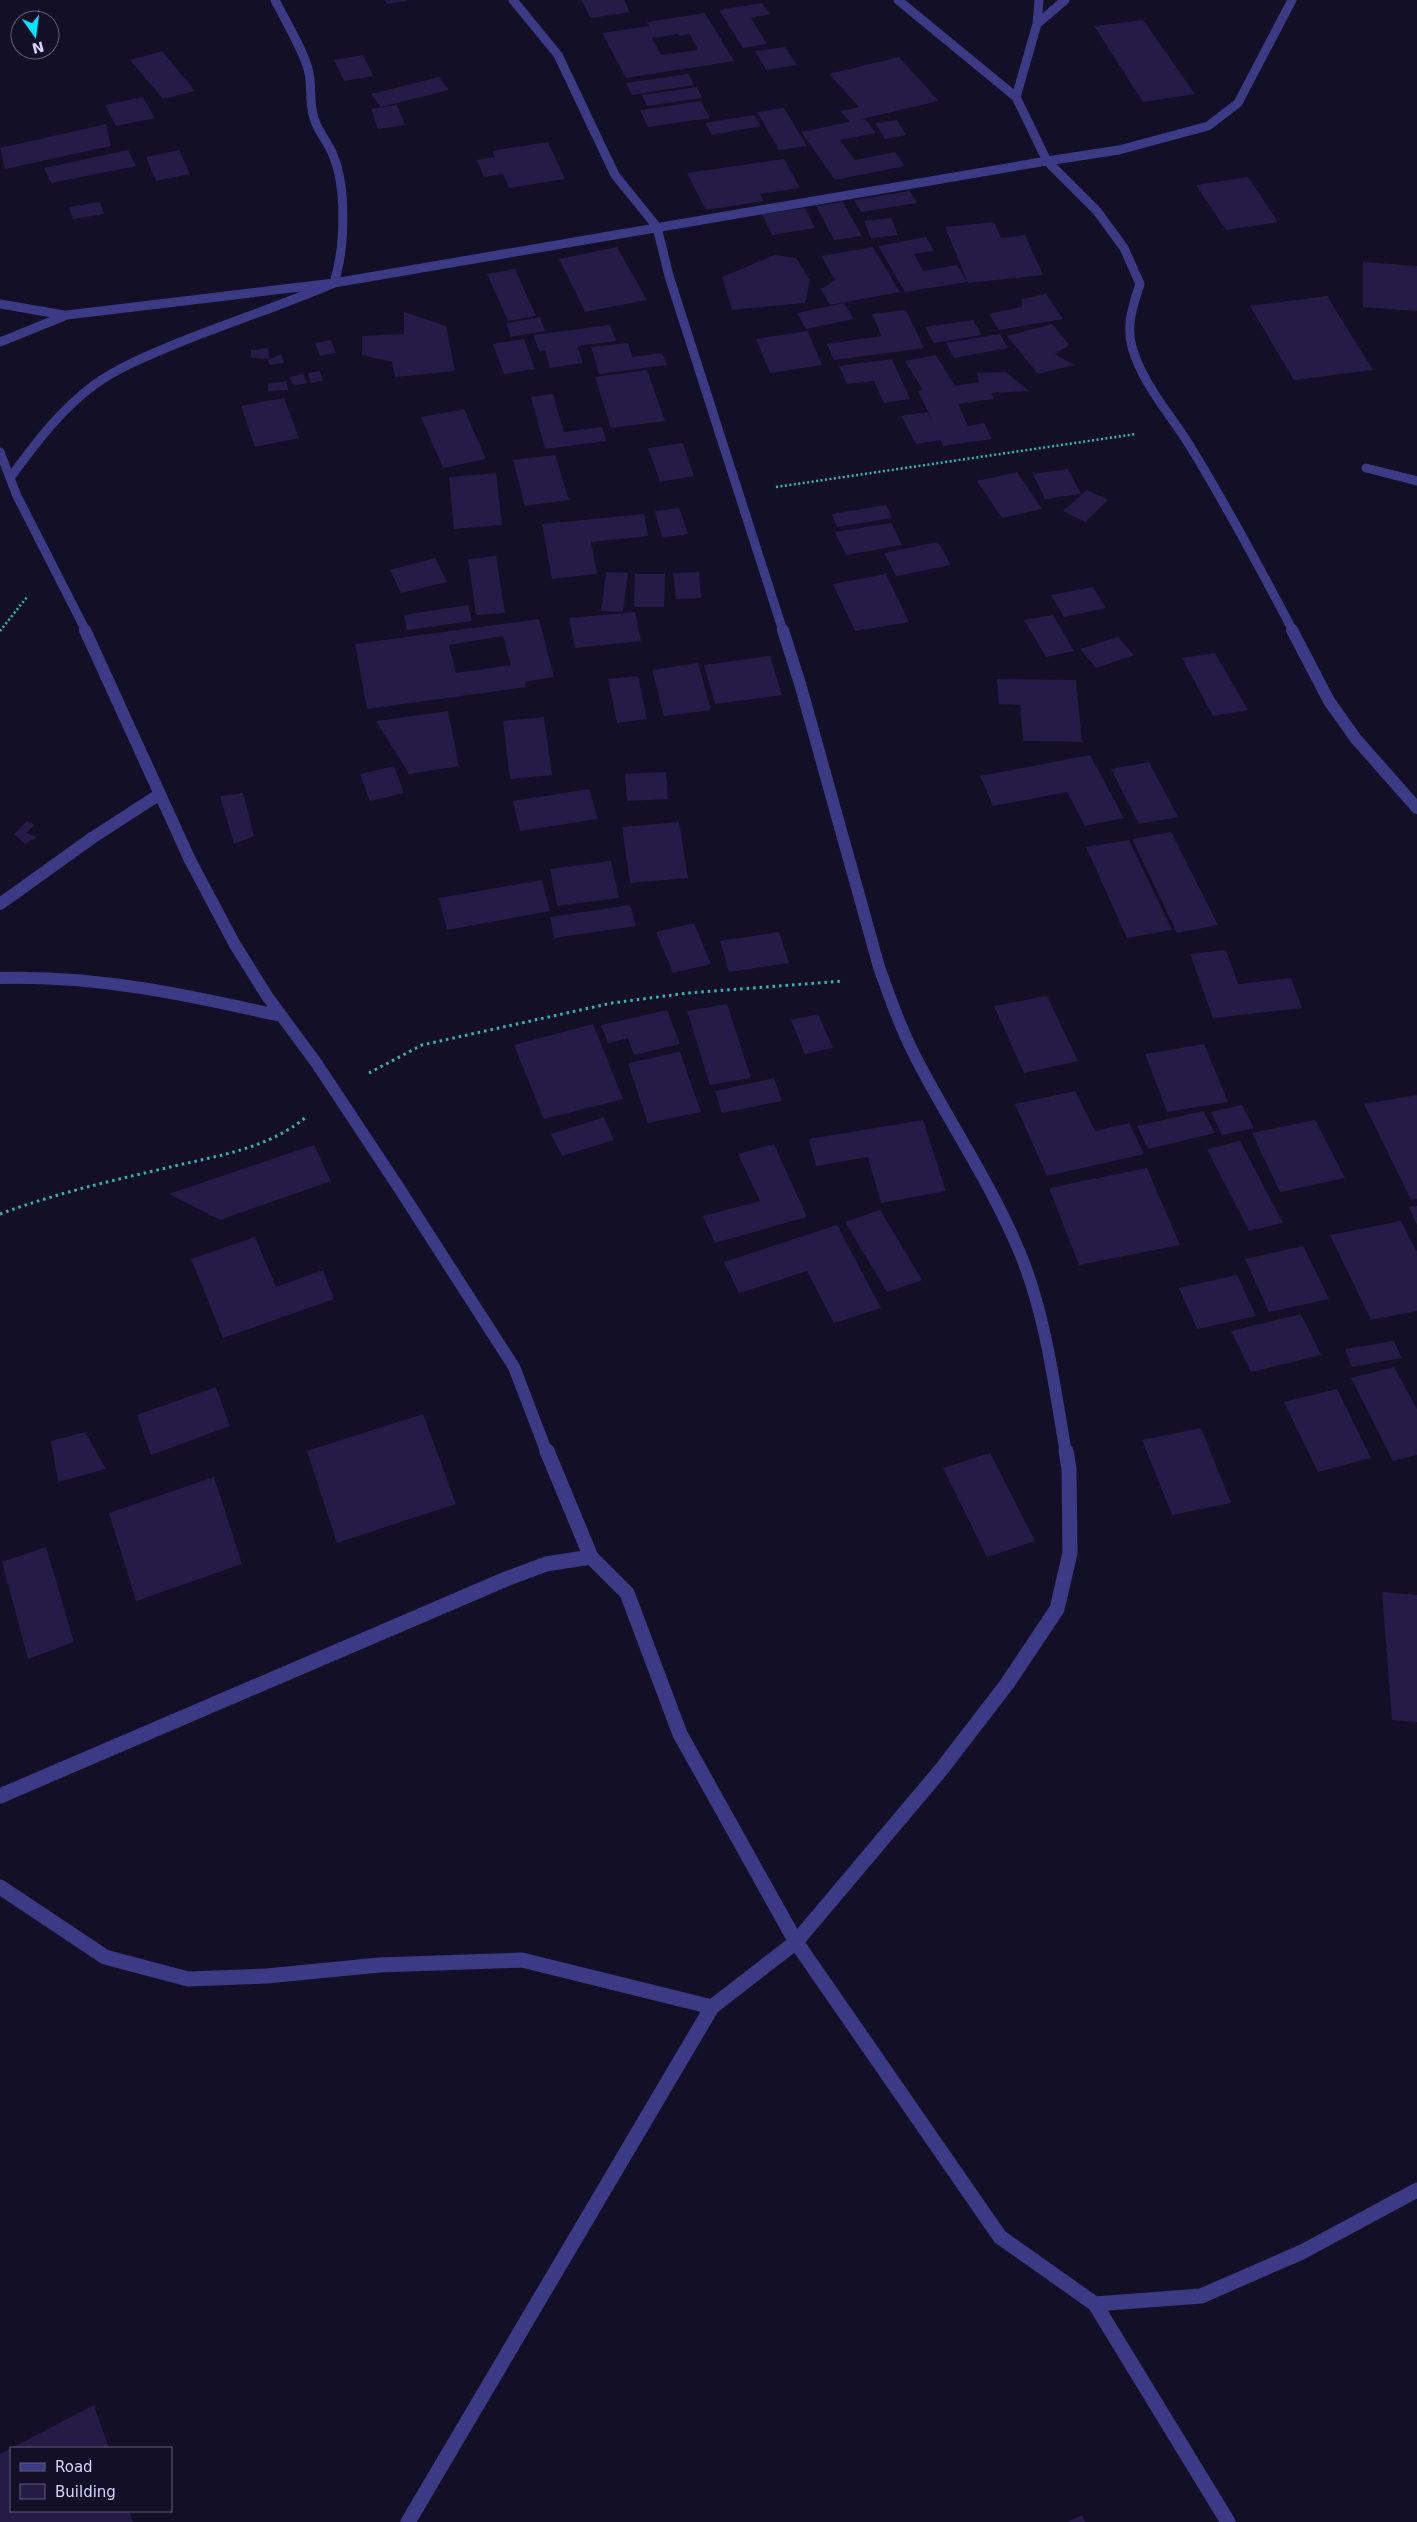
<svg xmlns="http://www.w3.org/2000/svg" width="1417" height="2522" font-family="'DejaVu Sans',sans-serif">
<rect width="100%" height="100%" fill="#130f26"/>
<path fill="#241b47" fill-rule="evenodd" d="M385,0H406V1L387,4Z
M581,0H624L630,12L591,18Z
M762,3L770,14L751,18L767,44L743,48L719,10Z
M705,13L734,61L626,78L602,33L649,26L647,22ZM678,34L680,36L690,34L698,50L661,55L652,38Z
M1143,20L1195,94L1143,102L1094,26Z
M785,47L797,65L766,70L755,51Z
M162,51L195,91L163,99L130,60Z
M363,55L373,76L344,81L334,60Z
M899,57L939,101L857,120L865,119L876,133L840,140L855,160L895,152L905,166L835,180L801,132L850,122L840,111L859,107L829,74Z
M688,74L694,85L632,95L626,83Z
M439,77L449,90L381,107L371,94Z
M697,87L702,98L647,106L642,95Z
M143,97L155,118L116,126L105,105Z
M701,101L710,118L648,127L640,110Z
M397,105L405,125L378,129L371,109Z
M784,108L807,146L779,150L757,112Z
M754,115L761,126L712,135L705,123Z
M897,120L906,135L885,139L875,123Z
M106,124L111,146L5,169L0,148Z
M548,142L565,179L509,188L503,174L484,177L477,160L495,157L492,151Z
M128,150L136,166L51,183L44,168Z
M179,150L190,174L156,181L146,157Z
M784,159L800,188L760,194L764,201L706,210L687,173Z
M1248,177L1278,222L1226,230L1196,185Z
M910,191L917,203L861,212L854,200Z
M100,202L104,214L73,219L69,207Z
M843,202L862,236L834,240L816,206Z
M805,208L815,228L772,235L762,214Z
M891,218L898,235L871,238L864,221Z
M994,222L1001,238L1025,235L1043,275L968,283L945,227Z
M926,237L934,251L914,254L923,271L957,265L967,282L905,292L878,246Z
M617,247L647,300L585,312L559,259Z
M873,247L900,292L830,305L821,289L835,280L821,256Z
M775,255L796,258L810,280L805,303L732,310L722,277Z
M1363,262L1417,266V311L1363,307Z
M515,269L536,316L508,321L487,274Z
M1046,294L1063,319L999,330L989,314L1022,307V299Z
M1327,296L1373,370L1294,380L1250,306Z
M844,303L854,319L806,329L797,313Z
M906,310L924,348L834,360L827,344L882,336L872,314Z
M404,312L446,326L455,371L395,377L392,362L362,355V336L404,334Z
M540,317L545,331L511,337L506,323Z
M973,320L982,335L934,343L925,327Z
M1052,324L1069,345L1055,354L1074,365L1038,374L1007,336Z
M610,325L616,341L577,346L583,363L550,368L545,350L539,351L533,335Z
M808,331L822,365L770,373L756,339Z
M1000,334L1008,348L954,358L946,343Z
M524,339L535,369L504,374L493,344Z
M331,340L336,353L320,356L315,343Z
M628,343L632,357L662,353L667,365L599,374L591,347Z
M268,348L269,359L251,358V350Z
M281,354L284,363L270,365L268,360Z
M936,355L955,386L979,382L977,373L1006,372L1029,391L991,393L994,399L958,404L968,426L984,423L992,439L943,446L941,440L916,444L901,416L927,412L933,422L918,391L923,390L905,361Z
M892,359L910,399L884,403L874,381L847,384L839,366Z
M647,370L665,421L611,428L595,377Z
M320,371L323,381L311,383L308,373Z
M303,374L307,383L294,386L289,377Z
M286,381L288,390L268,391V384Z
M553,394L564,432L602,427L606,441L545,449L531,397Z
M284,398L299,438L255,447L241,406Z
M464,409L486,459L443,468L421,417Z
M683,443L694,476L660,482L648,448Z
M555,455L569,500L525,506L513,460Z
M1068,469L1081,494L1045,499L1033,474Z
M1017,472L1042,509L1002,518L977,481Z
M496,473L502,525L454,529L449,477Z
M1087,490L1108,500L1085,522L1063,511Z
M886,505L892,518L837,527L832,514Z
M679,508L688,534L662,538L655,511Z
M644,514L648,536L591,542L597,574L552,579L542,524Z
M891,523L902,545L846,555L835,532Z
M938,542L951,565L896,576L884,553Z
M496,556L505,613L476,615L468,559Z
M435,558L447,582L401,593L390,570Z
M606,572L628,573L623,612L601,611Z
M699,572L701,598L676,599L673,573Z
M635,574H665L664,607H634Z
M886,574L909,622L855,631L833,584Z
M1093,587L1106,608L1064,617L1051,595Z
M468,605L472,621L407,630L404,615Z
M635,612L641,641L575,648L569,618Z
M1053,615L1074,651L1046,657L1024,620Z
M539,619L554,677L525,682L526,687L367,709L355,644ZM503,636L511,665L456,673L449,645Z
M1118,637L1134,655L1096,668L1080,649Z
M1215,653L1248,710L1213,716L1182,658Z
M770,656L782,695L715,704L704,665Z
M698,663L711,710L664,716L652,670Z
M638,676L647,719L617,723L608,679Z
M997,679L1076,680L1082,742L1023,741L1020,705L999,704Z
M448,711L459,766L409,774L376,721Z
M544,717L552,775L510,779L503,721Z
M1090,755L1124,818L1085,826L1067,792L993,806L980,776Z
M1149,762L1178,817L1139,824L1111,769Z
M394,766L404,793L370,801L360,774Z
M666,772L668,799L627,801L625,774Z
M589,789L598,819L520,831L513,801Z
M243,793L254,836L234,844L220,796Z
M27,821L35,825L26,833L37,837L25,844L14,834Z
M679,822L688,878L630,883L622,827Z
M1171,832L1218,925L1177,933L1132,839Z
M1129,840L1172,930L1127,938L1086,847Z
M611,861L619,898L557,906L550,869Z
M542,880L550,911L447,930L439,898Z
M630,905L636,926L554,938L550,917Z
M694,923L711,964L673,973L656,932Z
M779,932L789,963L729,972L720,941Z
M1226,950L1238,984L1291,978L1302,1008L1213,1018L1190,954Z
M1047,996L1078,1061L1024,1073L994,1006Z
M727,1004L751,1078L710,1085L687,1011Z
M667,1010L680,1044L634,1055L628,1038L608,1043L601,1025Z
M818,1014L833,1048L805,1054L791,1020Z
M593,1024L623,1099L544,1119L514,1045Z
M1204,1044L1228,1102L1167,1112L1145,1054Z
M680,1052L701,1112L648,1123L628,1063Z
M774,1078L782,1101L722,1113L715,1091Z
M1075,1091L1095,1131L1129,1123L1144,1154L1047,1176L1015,1104Z
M1417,1095V1199L1411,1200L1364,1104Z
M1242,1105L1254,1128L1222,1135L1211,1112Z
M1203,1111L1215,1133L1148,1149L1137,1126Z
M604,1117L614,1140L562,1156L551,1134Z
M923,1120L946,1191L881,1203L868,1157L816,1166L809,1139Z
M1315,1120L1345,1178L1280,1192L1252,1133Z
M1240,1141L1283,1223L1249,1231L1207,1149Z
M774,1144L807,1217L715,1243L703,1216L760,1201L738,1154Z
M314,1145L331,1181L220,1220L169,1194Z
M1147,1168L1180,1245L1079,1265L1049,1188Z
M1417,1206V1225L1409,1207Z
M880,1210L922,1280L887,1292L845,1222Z
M1401,1221L1417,1252V1311L1371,1320L1330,1235Z
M837,1225L881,1308L834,1323L807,1271L739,1293L724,1262Z
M255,1237L276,1287L323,1270L334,1299L223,1338L191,1259Z
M1303,1246L1329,1299L1269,1312L1245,1259Z
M1237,1275L1256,1316L1197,1329L1179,1288Z
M1301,1314L1321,1355L1251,1372L1231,1331Z
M1394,1341L1402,1358L1352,1367L1345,1349Z
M1394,1367L1417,1409V1455L1393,1461L1351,1378Z
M216,1387L230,1426L151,1455L137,1415Z
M1337,1389L1371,1458L1318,1472L1284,1402Z
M423,1414L456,1504L337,1543L307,1451Z
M1201,1428L1231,1503L1172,1515L1142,1440Z
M85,1432L106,1469L58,1482L51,1441Z
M990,1453L1035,1541L987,1557L943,1468Z
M214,1477L242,1564L136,1601L109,1513Z
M46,1547L74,1642L28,1659L2,1562Z
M1382,1592L1417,1595V1722L1392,1720Z
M94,2405L109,2448H11V2511H129L133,2522H0V2454Z
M1082,2515L1085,2522H1067Z"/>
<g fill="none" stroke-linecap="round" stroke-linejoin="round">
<path stroke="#2fb8b0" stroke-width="2.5" stroke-dasharray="2 2.5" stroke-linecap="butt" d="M776,487L1136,434
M0,631L27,597"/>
<path stroke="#2fb8b0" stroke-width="3" stroke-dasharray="2.5 4" stroke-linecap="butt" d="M369,1073L422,1045L612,1003L688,993L843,981
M0,1214C54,1194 110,1181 166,1168C215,1156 265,1150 305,1118"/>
<path stroke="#3d3a85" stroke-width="9" d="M1047,161L1119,150L1208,126L1238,103L1292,0
M1366,468L1417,481"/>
<path stroke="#3d3a85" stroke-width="12" d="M0,904L92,838L160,794
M0,978C96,975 188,995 281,1016"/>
<path stroke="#3d3a85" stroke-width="9" d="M513,0L558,55L615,175L657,227L669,276L783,631
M898,0L1016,97
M1065,0L1037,24L1016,97L1047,161L1097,211L1124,248L1140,284C1133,305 1126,325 1132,347C1143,386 1173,417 1193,451C1229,510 1261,570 1293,631
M1037,24L1039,0
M0,304L64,315
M0,342L67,315L334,283L1047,161
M0,452L17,496L86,631
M10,478C35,444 59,411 94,385C119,367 149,355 178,343C230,322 283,305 334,283C345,249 347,188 333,155C328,142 318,132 314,118C309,104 312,87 309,73C306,55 284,18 275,0"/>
<path stroke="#3d3a85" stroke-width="12" d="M85,630L190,860L234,943L267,996L317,1064L399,1188L514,1367L547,1453
M783,630L801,687L879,967C890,998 901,1029 916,1058C950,1124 992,1185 1020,1253C1046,1316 1054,1385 1066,1453
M1292,630L1329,701L1356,739L1417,808"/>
<path stroke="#3d3a85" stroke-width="15" d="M547,1451L591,1557
M0,1796L506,1579L546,1564L591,1557L627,1593L680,1734L796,1942L1000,2237L1095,2304L1201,2296L1302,2252L1417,2190
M0,1887L105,1957L188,1979L267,1976L379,1965L522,1960L712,2007
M1095,2304L1228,2522
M408,2522L712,2007L796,1942L940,1771L1007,1684L1057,1609L1070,1553L1069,1469L1066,1451"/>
</g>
<rect x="10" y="2447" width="162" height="65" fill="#130f26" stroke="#625e7d"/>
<rect x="20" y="2463" width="25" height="8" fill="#3d3a85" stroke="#625e7d"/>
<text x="55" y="2472" font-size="15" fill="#d9d4ff">Road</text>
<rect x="20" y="2484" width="25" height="15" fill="#241b47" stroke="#625e7d"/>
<text x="55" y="2497" font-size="15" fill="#d9d4ff">Building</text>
<g transform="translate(35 35) rotate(166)"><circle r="24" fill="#130f26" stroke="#625e7d"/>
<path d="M0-4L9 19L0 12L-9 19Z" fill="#00e5ff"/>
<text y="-8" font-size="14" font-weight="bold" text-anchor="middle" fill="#d9d4ff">N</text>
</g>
</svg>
